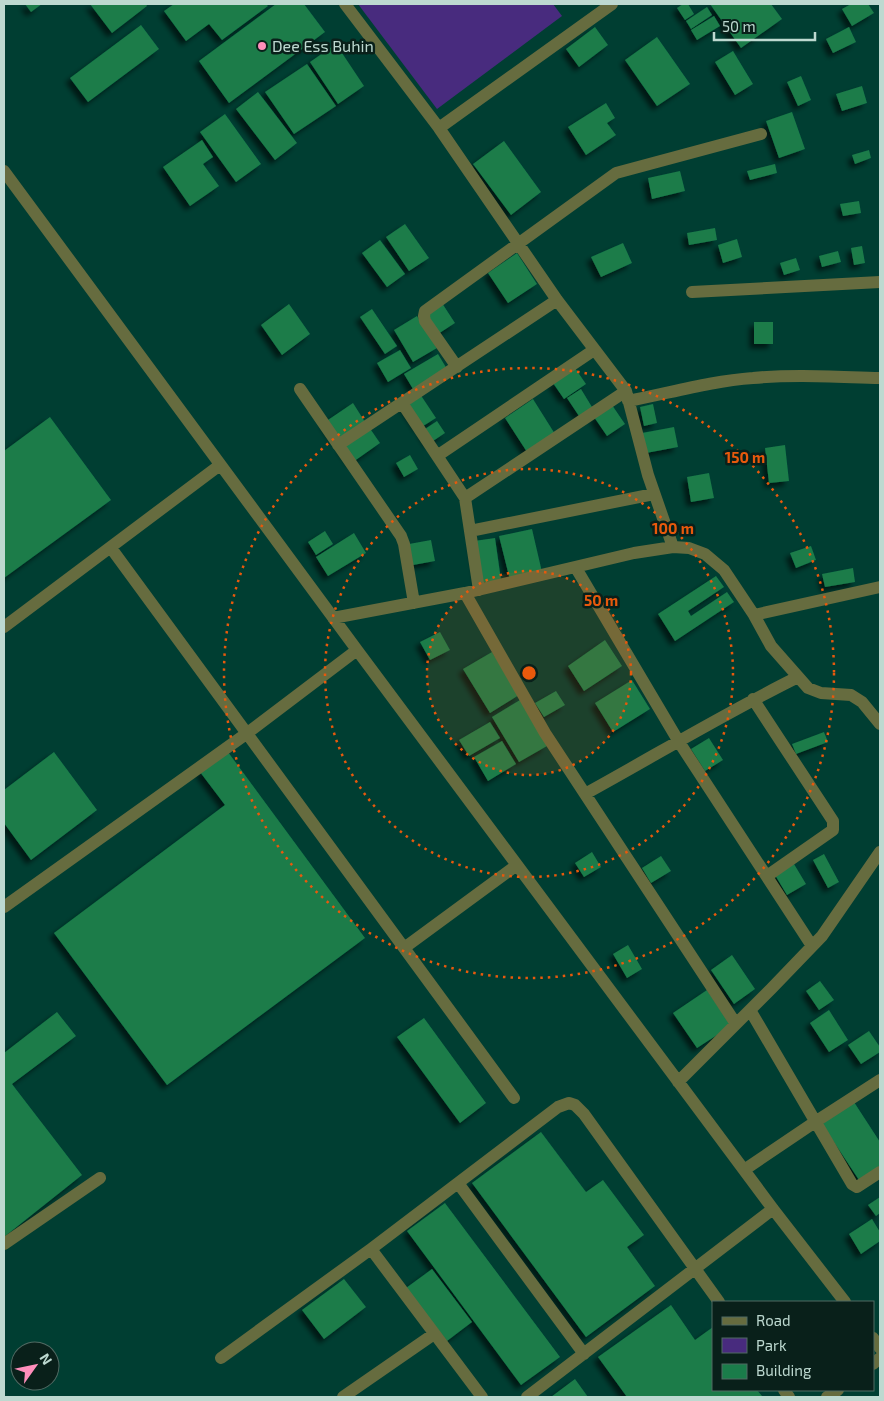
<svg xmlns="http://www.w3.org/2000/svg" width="884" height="1401" font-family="'Exo 2',sans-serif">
<defs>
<filter id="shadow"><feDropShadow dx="-4.5" dy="4.5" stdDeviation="2.5" flood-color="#0009"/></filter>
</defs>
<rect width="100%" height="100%" fill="#003e32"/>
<path fill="#482b7e" d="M358,4H553L562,16L437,109Z"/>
<path fill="#1a7c4a" filter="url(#shadow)" d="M25,4H42L31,12Z
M90,4H146L147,6L112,33Z
M174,4H266L268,6L222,40L209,24L186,41L164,11Z
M276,4H304L325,32L229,103L199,61Z
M683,4H688L694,14L685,20L677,8Z
M710,4H771L782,19L741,48Z
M851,4H868L874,13L852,26L842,9Z
M707,7L712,15L691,29L686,21Z
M714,16L720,26L697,40L691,30Z
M141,25L159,49L88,102L70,78Z
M595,27L608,45L579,67L566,49Z
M849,27L856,42L833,53L826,39Z
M657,37L690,84L657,106L625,60Z
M336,44L364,86L338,104L310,62Z
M733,51L753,84L735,95L715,62Z
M307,64L336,106L294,134L265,92Z
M801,76L811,100L798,106L787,82Z
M862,86L867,103L842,111L836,94Z
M258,92L297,143L275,160L236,109Z
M606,103L615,118L607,123L616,135L586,155L568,127Z
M792,112L805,149L779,158L766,121Z
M225,114L261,164L236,182L200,132Z
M202,140L213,157L203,164L219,186L190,206L163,167Z
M504,141L541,192L511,215L473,164Z
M869,150L871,158L855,164L852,155Z
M775,164L777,173L750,180L747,171Z
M680,171L685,191L652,199L648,178Z
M859,201L861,213L843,216L840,204Z
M405,224L429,258L409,271L386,237Z
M715,228L717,240L689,245L687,233Z
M737,239L742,257L723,263L718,245Z
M380,240L405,274L387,287L362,253Z
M623,243L632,263L601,277L591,257Z
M862,246L865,263L854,265L851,248Z
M838,251L841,262L822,267L819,256Z
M517,253L537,284L508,303L488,273Z
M796,258L800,270L784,275L780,263Z
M442,303L455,323L438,334L425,314Z
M289,304L310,334L282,355L261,325Z
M372,309L397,346L385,354L360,317Z
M417,316L437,348L413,362L394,330Z
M754,322H773V344H754Z
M400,350L411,368L388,382L377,363Z
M438,354L447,369L413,389L404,374Z
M575,368L586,384L564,399L553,383Z
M581,389L592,407L579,416L567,398Z
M420,394L436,418L420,428L404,404Z
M533,399L555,434L527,452L505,418Z
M353,403L365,422L337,440L325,422Z
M653,404L657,423L644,426L640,407Z
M612,405L625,424L607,436L594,417Z
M50,417L111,500L4,578V451Z
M437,421L445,433L430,443L422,431Z
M369,427L380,443L353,462L342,446Z
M674,427L678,447L646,453L642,433Z
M785,445L789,481L769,483L765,448Z
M410,455L418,469L404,477L396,463Z
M709,473L714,498L691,502L687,477Z
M532,529L542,572L510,580L499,536Z
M325,531L333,544L316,555L308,542Z
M354,533L366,553L328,576L316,557Z
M495,538L501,580L480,583L474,541Z
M431,540L435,561L413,565L409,544Z
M811,546L816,560L796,568L790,553Z
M853,568L855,582L825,587L822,574Z
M716,576L724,587L688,611L691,616L727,592L734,602L675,641L658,614Z
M440,632L450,650L430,660L420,642Z
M605,640L622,666L584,691L568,666Z
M492,652L519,695L490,713L463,669Z
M632,680L650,709L613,732L595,703Z
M556,691L565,705L544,717L535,703Z
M520,700L547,746L519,762L492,717Z
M490,722L500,738L469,756L459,740Z
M824,732L828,742L796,754L792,744Z
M709,738L723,760L705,771L691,749Z
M502,741L516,764L488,781L474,757Z
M54,752L97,810L31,860L4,823V790Z
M228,752L365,938L167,1085L54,933L225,805L200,772Z
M592,852L601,867L584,877L575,863Z
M824,854L839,882L828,888L813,860Z
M661,856L671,871L651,883L642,868Z
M794,864L806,884L787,895L775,875Z
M628,945L642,969L627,978L613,954Z
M732,955L755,989L734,1004L711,970Z
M820,981L834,1000L819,1010L806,991Z
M707,990L731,1026L697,1048L673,1013Z
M829,1010L848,1040L829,1052L810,1023Z
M57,1012L76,1036L12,1084L82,1175L4,1237V1053Z
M424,1018L486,1103L460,1123L397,1037Z
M869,1031L880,1047V1052L861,1064L848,1045Z
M854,1102L880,1142V1166L859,1180L822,1124Z
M541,1132L586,1192L603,1180L644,1235L627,1247L655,1286L586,1337L472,1183Z
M880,1197V1213L876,1216L868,1205Z
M445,1203L560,1357L521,1385L407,1231Z
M872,1219L880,1232V1241L861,1254L849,1234Z
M432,1269L472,1322L447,1341L406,1288Z
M344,1279L366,1307L324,1339L302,1310Z
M671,1305L695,1340L713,1327V1390H757L762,1396L627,1397L598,1357Z
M575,1379L588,1397H551Z"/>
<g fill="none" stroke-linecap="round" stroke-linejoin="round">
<path stroke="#666c3f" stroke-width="12" d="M345,4L439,128L557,300L626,391
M439,128L612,4
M4,171L357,650L773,1209L845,1302
M692,292L880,282
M457,367L425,321L424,316L425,311L616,173L761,134
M300,389L401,536L404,544L414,603
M628,401C670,393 711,381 753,378C795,374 838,377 880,378
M402,403L465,498L479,590
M338,445L557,300
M437,456L594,350
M465,498L626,391L648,475L673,547
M470,531L654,494
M111,548L514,1098
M576,568L679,742L812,946
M465,593L545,733L736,1024
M754,615L880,587
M333,618L465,593L634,553L673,547L689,548L705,554L724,570L754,615L771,646L808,688L821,693L851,695L862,702L880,724
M4,627L220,465
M753,699L833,821V830L767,876
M585,794C656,755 725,713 798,677
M4,907L246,734L357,650
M404,948L517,865
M750,1010L852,1184L857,1187L880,1172
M678,1082L771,989L822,936L880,852
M744,1170L815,1122L880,1080
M458,1183L584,1354
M4,1244L100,1178
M371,1249L482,1397
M873,1338L880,1348
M221,1358L371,1249L558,1107L569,1103L575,1105L584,1114L719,1302
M873,1364L880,1358
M784,1390L789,1397
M343,1397L434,1334
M527,1397L773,1209
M827,1397L838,1390"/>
</g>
<circle cx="529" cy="673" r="102" fill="#e8590c" fill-opacity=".12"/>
<g fill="none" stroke="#e8590c" stroke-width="2.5" stroke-dasharray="2.5 5">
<circle cx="529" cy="673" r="102"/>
<circle cx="529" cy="673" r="204"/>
<circle cx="529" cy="673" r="305"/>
</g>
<circle fill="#fe8ebb" stroke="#09201a" stroke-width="2" cx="262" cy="46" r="5"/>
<g text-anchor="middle" stroke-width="5" stroke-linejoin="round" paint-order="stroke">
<g font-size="16" fill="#bdd9d0" stroke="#09201a" text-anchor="start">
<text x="272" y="52">Dee Ess Buhin</text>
</g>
</g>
<circle cx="529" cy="673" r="8" fill="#e8590c" stroke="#09201a" stroke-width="2.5"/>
<g font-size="15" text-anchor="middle" font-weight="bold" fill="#e8590c" stroke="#09201a" stroke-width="5" stroke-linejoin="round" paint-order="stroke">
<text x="745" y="463">150 m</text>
<text x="673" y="534">100 m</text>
<text x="601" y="606">50 m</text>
</g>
<rect width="884" height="1401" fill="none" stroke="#bdd9d0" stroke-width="10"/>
<rect x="712" y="1301" width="162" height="90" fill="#09201a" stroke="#516a63"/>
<rect x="722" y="1317" width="25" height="8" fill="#666c3f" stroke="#516a63"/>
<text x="756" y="1326" font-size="15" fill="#bdd9d0">Road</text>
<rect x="722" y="1338" width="25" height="15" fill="#482b7e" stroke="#516a63"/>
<text x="756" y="1351" font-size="15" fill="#bdd9d0">Park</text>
<rect x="722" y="1364" width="25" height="15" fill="#1a7c4a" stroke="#516a63"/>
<text x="756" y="1376" font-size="15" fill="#bdd9d0">Building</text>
<g transform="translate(35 1366) rotate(57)"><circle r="24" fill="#09201a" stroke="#516a63"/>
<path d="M0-4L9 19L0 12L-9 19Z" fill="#fe8ebb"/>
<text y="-8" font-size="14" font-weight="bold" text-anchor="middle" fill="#bdd9d0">N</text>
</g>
<path d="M714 32v8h101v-8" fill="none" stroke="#bdd9d0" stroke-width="2.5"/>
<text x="722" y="32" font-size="15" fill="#bdd9d0" stroke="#09201a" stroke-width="4" paint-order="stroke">50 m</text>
</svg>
